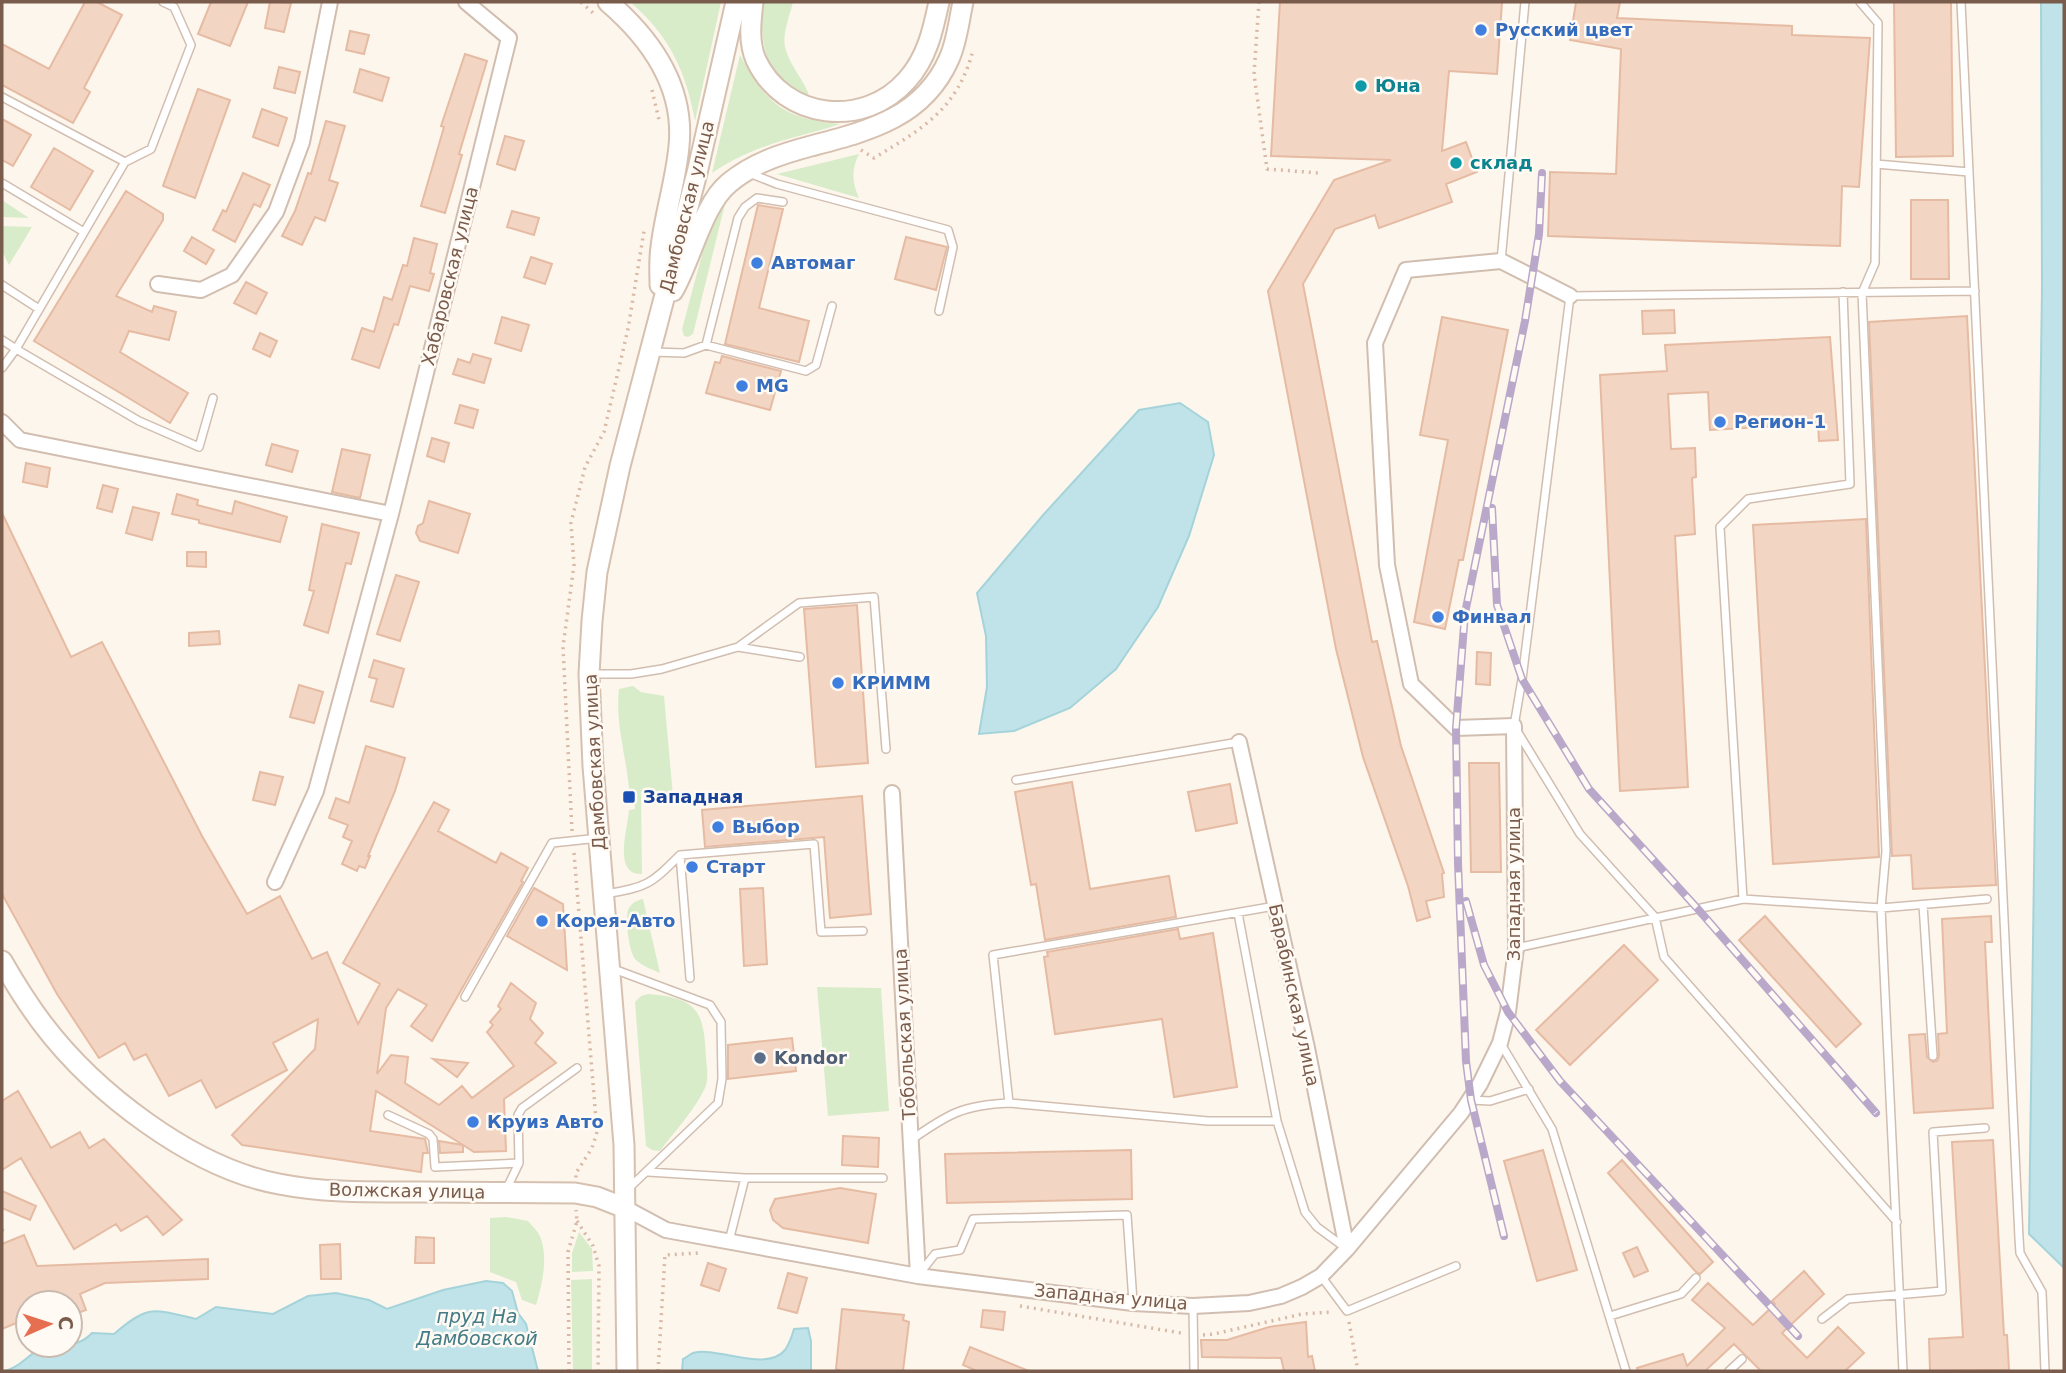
<svg xmlns="http://www.w3.org/2000/svg" width="2066" height="1373" font-family="'DejaVu Sans',sans-serif">
<rect width="100%" height="100%" fill="#fdf6ec"/>
<path fill="#d8ecc9" d="M630,2H721L695,121C686,71 669,35 630,2Z
M761,2H793C790,15 782,34 785,47C789,65 804,79 810,98C763,75 762,50 761,2Z
M740,55C766,104 784,119 840,124C791,140 756,143 712,173Z
M859,154C851,170 852,182 859,198L777,174Z
M2,200L29,218L2,217Z
M725,204L693,334L688,337L684,336L682,329L711,221Z
M2,226L32,227L9,265L2,251Z
M633,686L641,692L664,696L673,796L641,791L642,874C612,875 628,828 629,810L635,809L634,790L629,789C626,755 615,723 619,689Z
M643,899L660,973C651,969 642,966 635,959C629,951 624,916 629,908C632,903 637,900 643,899Z
M817,987L881,988L889,1111L828,1116Z
M648,994C698,998 704,1011 706,1058C707,1069 709,1081 704,1090C693,1112 674,1132 660,1151L652,1150L646,1146L635,1002L641,996Z
M506,1217L528,1221C532,1226 539,1232 541,1239C548,1260 542,1285 536,1305L522,1300L516,1282L490,1272V1218Z
M579,1232L592,1249L593,1271L572,1272V1253Z
M592,1279V1371H573L571,1280Z"/>
<path fill="#bfe3e8" stroke="#a5d3da" stroke-width="2" d="M2041,2H2064V1268L2029,1234L2042,288Z
M1180,403L1208,422L1214,455L1189,536L1158,607L1116,669L1070,708L1014,731L979,734L987,687L986,636L977,593L1044,514L1139,410Z
M486,1281L503,1283L512,1291L518,1313L526,1324L538,1371H5C21,1367 26,1356 39,1350C59,1341 75,1351 92,1333L114,1334C149,1304 153,1309 196,1319L216,1307L273,1314L308,1296L336,1293L369,1300L387,1309L443,1290Z
M808,1328L811,1341V1371H682L683,1359C684,1359 692,1353 693,1353C717,1346 766,1373 785,1350C789,1344 792,1336 794,1329Z"/>
<path fill="#f3d5c3" stroke="#e6bba3" stroke-width="2" d="M85,2H97L122,15L84,88L90,92L73,123L2,85V44L49,69Z
M211,2H248L230,46L198,34Z
M270,2L291,3L284,32L265,28Z
M1280,2H1502L1497,74L1449,71L1442,151L1466,142L1477,172L1446,184L1452,202L1379,228L1375,215L1335,229L1303,284L1372,642L1377,641L1401,746L1444,873L1442,874L1444,897L1426,901L1430,917L1417,921L1408,886L1363,757L1336,649L1268,291L1334,180L1391,160L1271,156Z
M1576,2H1620L1617,18L1792,26V35L1870,38L1859,187L1842,186L1840,246L1548,236L1550,172L1616,174L1621,49L1570,40Z
M1894,2H1951L1953,156L1896,157Z
M350,31L369,35L364,54L346,50Z
M465,54L487,61L459,154L462,155L445,213L421,206L444,127L441,126Z
M279,67L300,72L295,93L274,88Z
M360,69L389,78L382,101L354,92Z
M198,89L230,100L195,198L163,186Z
M262,109L287,118L278,146L253,137Z
M2,119L31,135L13,166L2,160Z
M326,121L345,126L329,180L338,183L325,221L315,217L302,245L282,236L295,211L308,173L311,174Z
M505,136L524,141L515,170L497,164Z
M54,148L93,171L70,210L31,187Z
M243,173L270,185L260,207L254,204L235,242L213,230L223,210L226,212Z
M126,191L163,214V220L116,296L152,312L154,306L176,312L169,340L129,331L120,352L188,393L170,423L34,341Z
M1911,200H1948L1949,279H1911Z
M758,205L783,209L759,308L809,321L799,362L725,344Z
M512,211L539,218L534,235L507,227Z
M192,237L214,250L206,264L184,251Z
M906,237L947,247L936,290L895,279Z
M414,238L437,244L430,273L434,274L429,291L410,286L398,325L394,324L379,368L352,359L362,328L374,332L384,297L392,300L403,265L407,266Z
M531,257L552,264L545,284L524,277Z
M246,282L267,293L256,314L234,303Z
M1674,310L1675,333L1643,334L1642,311Z
M1967,316L1996,885L1913,889L1911,855L1892,856L1869,322Z
M502,317L529,325L521,351L495,343Z
M1442,317L1508,330L1463,560H1459L1445,629L1414,622L1448,440L1420,435Z
M260,333L277,341L270,357L253,349Z
M1830,337L1838,440L1819,441L1818,424L1710,430L1708,392L1668,394L1671,449L1695,448L1696,477L1692,478L1695,534L1675,536L1688,787L1620,791L1600,375L1667,371L1665,345Z
M473,354L491,359L484,383L453,374L458,359L470,363Z
M722,356L781,371L770,410L706,393L715,362L720,363Z
M460,405L478,410L473,428L455,423Z
M432,438L449,443L444,462L427,456Z
M272,444L298,451L292,472L266,465Z
M342,449L370,455L360,498L332,492Z
M26,463L50,468L47,487L23,482Z
M103,485L118,489L112,512L97,508Z
M177,494L198,500L197,505L232,514L235,501L287,517L280,542L199,523V520L172,514Z
M429,501L470,514L458,553L420,541L416,533L418,526L423,523Z
M133,507L159,513L152,540L126,533Z
M2,513L71,657L102,642L202,836L247,914L280,896L312,959L327,952L358,1024L380,984L343,963L434,802L449,810L438,831L496,863L501,853L528,868L521,881L523,882L432,1041L411,1026L427,1005L398,989L386,1008L377,1074L391,1055L408,1057L405,1083L439,1105L462,1086L472,1098L514,1066L487,1032L493,1025L490,1022L501,1009L498,1006L511,983L536,1003L530,1019L543,1033L535,1043L556,1063L504,1099L506,1151L474,1152L463,1145V1152L440,1153L439,1141L463,1145L376,1091L370,1131L425,1139L428,1153H423L421,1172L242,1145L232,1135L315,1049L318,1019L273,1043L287,1070L216,1108L201,1080L169,1096L146,1054L134,1060L125,1043L99,1058L57,994L2,894Z
M1866,519L1879,857L1773,864L1753,525Z
M322,524L359,533L351,564L346,563L328,633L304,625L314,591L309,590Z
M187,552H206V567L187,566Z
M396,575L419,582L400,641L377,634Z
M857,605L868,763L816,767L804,609Z
M219,631L220,644L189,646V633Z
M1477,652L1491,653L1490,685L1476,684Z
M374,660L404,669L393,707L371,701L377,679L369,677Z
M299,685L323,692L314,723L290,717Z
M366,746L405,758L395,791L368,856H370L365,868L359,866L357,871L342,864L352,841L343,837L348,825L329,818L336,798L349,803Z
M1469,763H1499L1501,872H1471Z
M260,772L283,777L275,805L253,800Z
M1072,782L1090,889L1169,876L1176,917L1045,940L1036,884L1031,885L1015,792Z
M1230,784L1237,823L1196,831L1188,792Z
M862,796L871,914L830,918L824,837L705,847L702,810Z
M534,888L563,904L567,970L507,936Z
M763,888L767,964L744,966L740,889Z
M1765,916L1861,1024L1836,1047L1739,940Z
M1991,916L1992,942H1985L1993,1108L1914,1113L1909,1035L1925,1034L1927,1057L1933,1062L1937,1061L1939,1056L1938,1034L1947,1033L1942,919Z
M1178,929L1180,939L1213,933L1237,1087L1174,1097L1162,1019L1055,1034L1044,957L1048,956L1047,952Z
M1624,945L1658,980L1570,1065L1536,1030Z
M792,1038L796,1071L728,1079V1045Z
M433,1059L468,1063L457,1077Z
M18,1091L51,1148L80,1132L89,1148L104,1139L182,1220L163,1235L147,1216L121,1231L116,1224L74,1249L21,1158L2,1170V1101Z
M843,1136L879,1138L878,1167L842,1165Z
M1993,1140L2004,1335H2007L2009,1370L1930,1371L1929,1339L1963,1337L1952,1142Z
M1131,1150L1132,1199L947,1203L945,1154Z
M1543,1150L1577,1270L1537,1281L1504,1161Z
M1622,1160L1713,1262L1700,1274L1696,1272L1608,1173Z
M840,1188L876,1194L868,1243L783,1228L773,1220L770,1210L775,1199Z
M2,1191L36,1206L30,1220L2,1208Z
M24,1235L37,1266L208,1259V1279L105,1283L80,1294L86,1310L70,1316V1303H28V1318L2,1329V1244Z
M416,1237L434,1238V1263H415Z
M340,1244L341,1279H321L320,1245Z
M1637,1247L1648,1271L1634,1277L1623,1253Z
M708,1263L726,1269L719,1291L701,1285Z
M1804,1271L1824,1294L1782,1333L1807,1358L1838,1327L1864,1353L1845,1371H1761L1734,1344L1705,1371H1638L1637,1368L1683,1354L1687,1366L1725,1328L1692,1300L1708,1283L1753,1325L1775,1304L1772,1301Z
M788,1273L807,1278L797,1313L778,1308Z
M842,1309L904,1315L903,1320L909,1322L903,1371H842L836,1369Z
M983,1310L1005,1312L1003,1330L981,1327Z
M1306,1322L1308,1357L1312,1356L1315,1371H1284L1281,1358L1202,1357L1201,1340H1227L1269,1327Z
M970,1347L1029,1371H977L963,1365Z"/>
<g fill="none" stroke-linecap="round" stroke-linejoin="round">
<g stroke="#d1beb0" stroke-width="10">
<path id="lane" d="M163,2L174,7L191,45L151,149L125,162L16,349L139,421L199,447L213,398
M1860,2L1878,23L1875,263L1862,293L1886,851L1881,908L1903,1371
M1961,2L2019,1238L2020,1253L2042,1292L2045,1371
M2,97L125,162
M1876,164L1969,172
M749,173L777,184L948,230L953,247L939,311
M2,183L84,232
M1501,261L1525,2
M2,285L39,309
M2,340L16,349L2,368
M706,345L738,218L745,207L757,198L783,202
M653,352L684,353L706,345L806,371L816,365L832,306
M738,647L799,603L874,597L886,749
M590,674H631L662,669L738,647L800,657
M1016,780L1239,742
M680,855L690,978
M605,894C647,887 650,885 680,855L814,844L821,932L863,931
M1743,899L1720,527L1748,499L1850,484L1843,292
M1923,905L1933,1056
M1238,913L1277,1121L1305,1212L1317,1227L1347,1249
M1516,948L1743,899L1881,908L1987,899
M611,968L710,1005L721,1022L722,1079L718,1103L629,1188
M465,997L552,843L599,838
M1501,1044L1552,1129L1626,1371
M1471,1100L1490,1101L1529,1089
M1009,1103L993,955L1275,906
M388,1115L429,1134L433,1139L435,1167L519,1163
M911,1140C948,1114 963,1105 1009,1103L1208,1121H1277
M648,1172L745,1178H883
M506,1190L519,1163L518,1115L522,1108L577,1068
M1897,1222L1664,957L1655,917L1580,834L1514,726L1522,679L1570,296L1975,291
M729,1241L745,1178
M920,1273L935,1254L960,1250L973,1219L1127,1215L1133,1302
M1321,1276L1347,1311L1456,1266
M1193,1306L1194,1371
M1610,1316L1681,1294L1696,1278
M1822,1319L1848,1299L1942,1291L1933,1132L1985,1128
M1729,1371L1742,1359"/>
</g>
<g stroke="#d1beb0" stroke-width="18">
<path id="street" d="M158,284L201,290L232,275L276,212L302,142L330,2
M2,422L20,440L391,514
M1239,742L1307,1048L1347,1249
M892,793L918,1276
M275,882L316,791L391,514L509,38L466,2
M625,1208L666,1230L918,1276L1133,1303L1193,1306L1249,1303L1281,1296L1302,1287L1321,1276L1347,1249L1461,1113L1480,1084L1500,1043L1508,1012L1516,948L1514,726L1456,728L1411,684L1387,565L1375,343L1406,270L1501,261L1570,296"/>
</g>
<g stroke="#d6c0b0" stroke-width="23">
<path id="secondary" d="M608,2C651,39 685,86 679,146C676,180 665,213 661,247C659,259 660,272 660,285
M753,2C751,20 748,42 756,60C784,120 864,129 907,80C927,58 933,30 939,2
M673,291C691,260 703,204 729,183C753,163 781,154 811,146C868,131 923,118 949,59C957,42 959,20 963,2
M2,961C14,982 27,1003 42,1023C94,1092 192,1168 279,1184C324,1193 371,1192 416,1192C469,1192 522,1193 575,1193L597,1197L625,1208
M627,1371L624,1145L593,766L589,674L592,621L597,572L620,466L697,173L736,2"/>
</g>
<path stroke="#d9b8a5" stroke-width="3.5" stroke-dasharray="2 5" stroke-linecap="butt" d="M581,2L593,13
M1259,2L1254,74L1267,169L1319,173
M652,90L659,120
M861,150L874,158C922,129 958,109 973,50
M572,831L563,647L574,565L571,523L585,467L604,432L628,329L644,231
M574,853L597,1132L592,1148L576,1173V1178
M577,1221L593,1246L599,1266L598,1371
M2,1230L5,1232
M1020,1306L1181,1333
M1349,1322L1358,1371
M1203,1335L1214,1334L1302,1314L1333,1312
M569,1371L568,1252L577,1221L576,1210
M658,1371L665,1255L698,1253"/>
<use href="#lane" stroke="#fff" stroke-width="7"/>
<use href="#street" stroke="#fff" stroke-width="14"/>
<use href="#secondary" stroke="#fff" stroke-width="19"/>
<g stroke="#b9a8c9" stroke-width="8">
<path id="rail" d="M1492,508L1497,605L1522,679L1589,789L1697,908L1876,1113
M1466,901L1484,965L1508,1012L1560,1081L1798,1336
M1504,1236L1471,1100L1466,1061L1458,863L1456,728L1465,613L1525,321L1539,234L1542,173"/>
</g>
<use href="#rail" stroke="#fffaf3" stroke-width="5" stroke-dasharray="16" stroke-linecap="butt"/>
</g>
<g fill="#3f7fe0" stroke="#fffaf3" stroke-width="2.5">
<circle cx="1481" cy="30" r="7"/>
<circle cx="757" cy="263" r="7"/>
<circle cx="742" cy="386" r="7"/>
<circle cx="1720" cy="422" r="7"/>
<circle cx="1438" cy="617" r="7"/>
<circle cx="838" cy="683" r="7"/>
<circle cx="718" cy="827" r="7"/>
<circle cx="692" cy="867" r="7"/>
<circle cx="542" cy="921" r="7"/>
<circle cx="473" cy="1122" r="7"/>
</g>
<g fill="#0f9aa8" stroke="#fffaf3" stroke-width="2.5">
<circle cx="1361" cy="86" r="7"/>
<circle cx="1456" cy="163" r="7"/>
</g>
<rect fill="#1a4fb4" stroke="#fffaf3" stroke-width="2.5" x="622" y="790" width="14" height="14" rx="3.5"/>
<circle fill="#5c6f8a" stroke="#fffaf3" stroke-width="2.5" cx="760" cy="1058" r="7"/>
<g text-anchor="middle" stroke-width="5" stroke-linejoin="round" paint-order="stroke">
<g font-size="18" font-weight="bold" fill="#366cbe" stroke="#fffaf3" text-anchor="start">
<text x="1495" y="36">Русский цвет</text>
<text x="771" y="269">Автомаг</text>
<text x="756" y="392">MG</text>
<text x="1734" y="428">Регион-1</text>
<text x="1452" y="623">Финвал</text>
<text x="852" y="689">КРИММ</text>
<text x="732" y="833">Выбор</text>
<text x="706" y="873">Старт</text>
<text x="556" y="927">Корея-Авто</text>
<text x="487" y="1128">Круиз Авто</text>
</g>
<g font-size="18" font-weight="bold" fill="#0d838f" stroke="#fffaf3" text-anchor="start">
<text x="1375" y="92">Юна</text>
<text x="1470" y="169">склад</text>
</g>
<g font-size="18" fill="#7a5c4d" stroke="#fffaf3">
<text transform="translate(687 207) rotate(-76)" y="6">Дамбовская улица</text>
<text transform="translate(450 276) rotate(-76)" y="6">Хабаровская улица</text>
<text transform="translate(595 762) rotate(-93)" y="6">Дамбовская улица</text>
<text transform="translate(1514 884) rotate(-90)" y="6">Западная улица</text>
<text transform="translate(1294 995) rotate(78)" y="6">Барабинская улица</text>
<text transform="translate(905 1034) rotate(-93)" y="6">Тобольская улица</text>
<text transform="translate(407 1191) rotate(1)" y="6">Волжская улица</text>
<text transform="translate(1111 1297) rotate(5)" y="6">Западная улица</text>
</g>
<g font-size="18" font-weight="bold" fill="#164399" stroke="#fffaf3" text-anchor="start">
<text x="643" y="803">Западная</text>
</g>
<g font-size="18" font-weight="bold" fill="#4e5e75" stroke="#fffaf3" text-anchor="start">
<text x="774" y="1064">Kondor</text>
</g>
<g font-size="19" font-style="italic" fill="#437c86" stroke="#fffaf3">
<text x="477" y="1323">пруд На<tspan x="477" dy="22">Дамбовской</tspan></text>
</g>
</g>
<rect width="2066" height="1373" fill="none" stroke="#7a5c4d" stroke-width="7"/>
<g transform="translate(49 1324) rotate(87)"><circle r="33" fill="#fffaf3" stroke="#cabbb1" stroke-width="2"/>
<path d="M0-5L12 26L0 18L-12 26Z" fill="#e76f51"/>
<text y="-10" font-size="19" font-weight="bold" text-anchor="middle" fill="#7a5c4d">С</text>
</g>
</svg>
